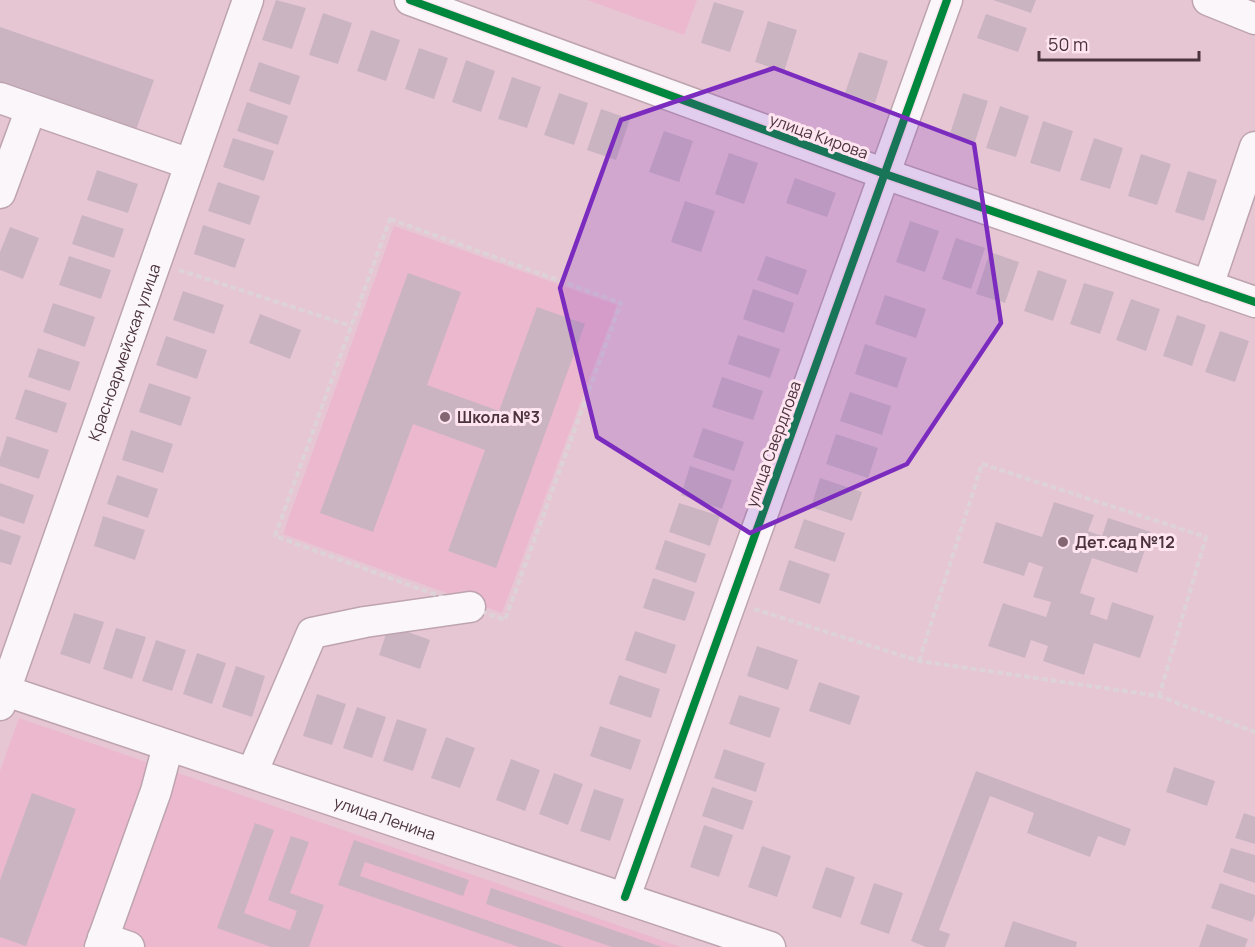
<svg xmlns="http://www.w3.org/2000/svg" width="1255" height="947" font-family="Manrope,sans-serif">
<rect width="100%" height="100%" fill="#e7c6d4"/>
<path fill="#ebb8ce" d="M587,0H697L684,35Z
M394,226L617,305L502,613L283,534Z
M19,718L681,947H0V771Z"/>
<path fill="#cbb4c2" d="M276,0L306,8L292,49L262,40Z
M993,0H1036L1031,13Z
M714,2L744,11L730,52L701,43Z
M323,13L352,23L338,64L309,55Z
M986,14L1027,28L1018,52L977,38Z
M768,21L797,30L784,72L755,62Z
M0,27L154,80L136,130L0,83Z
M371,30L400,40L386,81L357,71Z
M419,48L448,58L434,99L405,89Z
M859,52L888,61L875,103L845,93Z
M466,60L495,71L481,112L452,102Z
M259,62L300,76L290,105L249,91Z
M512,77L541,87L527,128L498,119Z
M559,93L588,103L574,145L544,135Z
M963,93L988,101L975,142L950,134Z
M247,102L288,116L278,145L237,131Z
M1000,106L1029,116L1016,157L986,148Z
M601,109L630,119L616,160L587,150Z
M1043,121L1073,131L1060,172L1030,163Z
M664,131L693,141L679,182L649,172Z
M233,138L274,151L264,181L223,167Z
M1094,138L1123,148L1110,189L1080,180Z
M729,153L758,163L744,204L715,194Z
M1141,154L1171,164L1157,205L1128,196Z
M97,170L138,184L128,213L87,200Z
M1188,171L1217,180L1204,221L1175,212Z
M795,178L836,193L827,217L786,203Z
M218,182L260,196L250,225L208,211Z
M685,201L715,211L701,252L671,242Z
M82,215L124,229L114,258L72,244Z
M910,221L939,231L925,272L896,262Z
M203,225L245,239L235,268L194,254Z
M10,227L39,238L23,279L0,270V252Z
M956,238L985,248L971,289L942,279Z
M990,252L1019,262L1005,303L976,294Z
M69,256L111,270L101,299L59,285Z
M766,256L807,270L798,295L757,280Z
M1038,270L1067,280L1053,321L1024,311Z
M408,273L461,292L427,385L499,411L537,307L585,324L496,568L448,551L485,450L413,424L373,532L320,513Z
M1084,283L1114,292L1100,334L1070,324Z
M753,289L794,303L784,333L743,319Z
M183,291L224,305L214,334L173,320Z
M885,295L926,309L916,338L875,324Z
M1131,299L1160,309L1146,351L1116,340Z
M53,303L95,317L85,347L43,332Z
M260,314L301,330L290,359L249,343Z
M1177,315L1206,325L1192,366L1163,356Z
M1220,331L1249,341L1235,382L1205,372Z
M738,335L780,349L770,378L728,364Z
M166,336L207,350L197,379L156,365Z
M865,344L907,358L897,388L855,374Z
M38,348L80,362L70,391L28,377Z
M722,377L763,391L753,420L712,407Z
M149,383L191,397L181,426L139,412Z
M25,389L67,403L57,433L15,419Z
M850,392L891,406L882,435L840,421Z
M703,428L744,442L734,471L693,457Z
M131,430L173,444L163,473L122,460Z
M836,434L878,448L868,478L826,464Z
M7,436L49,450L39,479L0,466V458Z
M690,466L732,480L722,509L681,495Z
M117,475L158,489L148,518L107,504Z
M820,478L862,492L852,521L811,507Z
M0,483L34,495L24,524L0,516Z
M1054,502L1094,515L1088,531L1102,536L1108,518L1151,532L1137,573L1092,558L1080,593L1095,598L1090,614L1107,620L1112,602L1154,616L1140,658L1094,643L1084,675L1043,661L1048,646L1031,640L1025,658L988,646L1003,603L1046,617L1051,602L1033,597L1043,567L1029,562L1024,576L983,563L996,522L1042,537Z
M679,503L720,516L710,546L669,532Z
M103,516L145,530L135,560L94,546Z
M804,519L845,533L835,562L794,548Z
M0,529L21,536L11,565L0,562Z
M665,540L706,554L696,583L655,569Z
M789,560L830,574L820,604L779,590Z
M653,578L695,592L685,621L643,608Z
M74,613L104,622L90,664L60,654Z
M389,625L430,640L420,669L379,655Z
M116,628L146,637L132,679L103,669Z
M635,631L676,645L666,674L625,660Z
M156,640L186,650L172,691L142,681Z
M757,646L798,660L788,690L747,676Z
M197,653L226,663L212,704L183,694Z
M236,666L265,676L252,717L222,707Z
M619,675L660,689L651,718L609,704Z
M819,682L860,696L850,725L809,711Z
M317,694L346,704L332,745L303,736Z
M739,695L780,708L770,738L729,724Z
M357,707L386,717L372,758L343,748Z
M397,719L427,729L413,771L383,761Z
M600,726L641,740L631,770L590,756Z
M446,737L475,748L460,788L431,778Z
M724,749L765,763L756,792L714,778Z
M511,759L540,770L525,811L496,800Z
M1174,767L1215,781L1207,806L1166,792Z
M976,771L1131,829L1125,846L1098,836L1090,857L1027,833L1034,813L990,796L939,930L950,934L945,947H926L911,941Z
M554,773L583,784L568,825L539,814Z
M712,787L753,801L743,830L702,816Z
M594,789L624,799L610,841L580,831Z
M32,793L76,809L26,946L0,937V880Z
M1244,813L1255,817V844L1235,838Z
M255,823L274,830L244,913L290,930L297,911L268,900L291,836L309,842L290,893L324,905L309,947H271L217,928Z
M704,825L733,835L719,877L690,867Z
M354,840L469,880L463,896L365,862L360,876L564,947H519L338,885Z
M762,846L791,856L777,897L748,887Z
M1231,848L1255,855V883L1223,872Z
M826,867L855,877L841,918L812,908Z
M874,883L903,893L889,934L860,924Z
M1220,883L1255,895V914L1252,922L1211,908Z
M491,888L662,947H612L486,904Z
M1013,921L1077,942L1076,947H1004Z
M1207,924L1248,939L1245,947H1199Z"/>
<g fill="none" stroke-linecap="round" stroke-linejoin="round">
<g stroke="#bda4af" stroke-width="33">
<g id="minor">
<path d="M410,0L885,174L1255,302"/>
<path d="M1208,0L1255,19"/>
<path d="M0,98L190,164"/>
<path d="M0,193L31,109"/>
<path d="M1208,286L1255,147"/>
<path id="s1" d="M0,689L770,947"/>
<path id="s2" d="M0,705L248,0"/>
<path d="M252,773L312,633L365,622L470,607"/>
<path d="M625,897L947,0"/>
<path d="M103,938L129,947"/>
<path d="M100,947L156,791L168,746"/>
</g>
</g>
<path stroke="#ddd3d7" stroke-width="4" stroke-dasharray="6 3" stroke-linecap="butt" d="M390,219L621,303L505,620L275,536Z
M179,270L351,326
M754,609L919,661L1159,696L1255,732
M919,661L982,464L1206,537L1159,696"/>
<use href="#minor" stroke="#fbf6f9" stroke-width="30"/>
<g stroke="#fee5f0" stroke-width="11">
<path id="cycleway" d="M410,0L885,174L1255,302
M625,897L947,0"/>
</g>
<use href="#cycleway" stroke="#00873e" stroke-width="8"/>
</g>
<path fill="#7b2cbf" fill-opacity="0.2" stroke="#7b2cbf" stroke-width="4.5" stroke-linejoin="round" d="M774,68L974,144L1001,323L907,464L750,533L597,437L560,288L621,120Z"/>
<g fill="#826773" stroke="#fee5f0" stroke-width="2">
<circle cx="445" cy="417" r="6"/>
<circle cx="1063" cy="542" r="6"/>
</g>
<g text-anchor="middle" stroke-width="6" stroke-linejoin="round" paint-order="stroke">
<g font-size="16" fill="#4c343f" stroke="#fee5f0">
<text transform="translate(819 136) rotate(20)" y="6">улица Кирова</text>
<text dy="6" stroke="none"><textPath href="#s2" startOffset="374">Красноармейская улица</textPath></text>
<text transform="translate(773 444) rotate(-70)" y="6">улица Свердлова</text>
<text dy="6" stroke="none"><textPath href="#s1" startOffset="406">улица Ленина</textPath></text>
</g>
<g font-size="16" font-weight="bold" fill="#4c343f" stroke="#fee5f0" text-anchor="start">
<text x="457" y="423">Школа №3</text>
<text x="1075" y="548">Дет.сад №12</text>
</g>
</g>
<path d="M1039 51v9h160v-9" fill="none" stroke="#4c343f" stroke-width="3"/>
<text x="1048" y="51" font-size="18" fill="#4c343f" stroke="#fee5f0" stroke-width="4.5" paint-order="stroke">50 m</text>
</svg>
